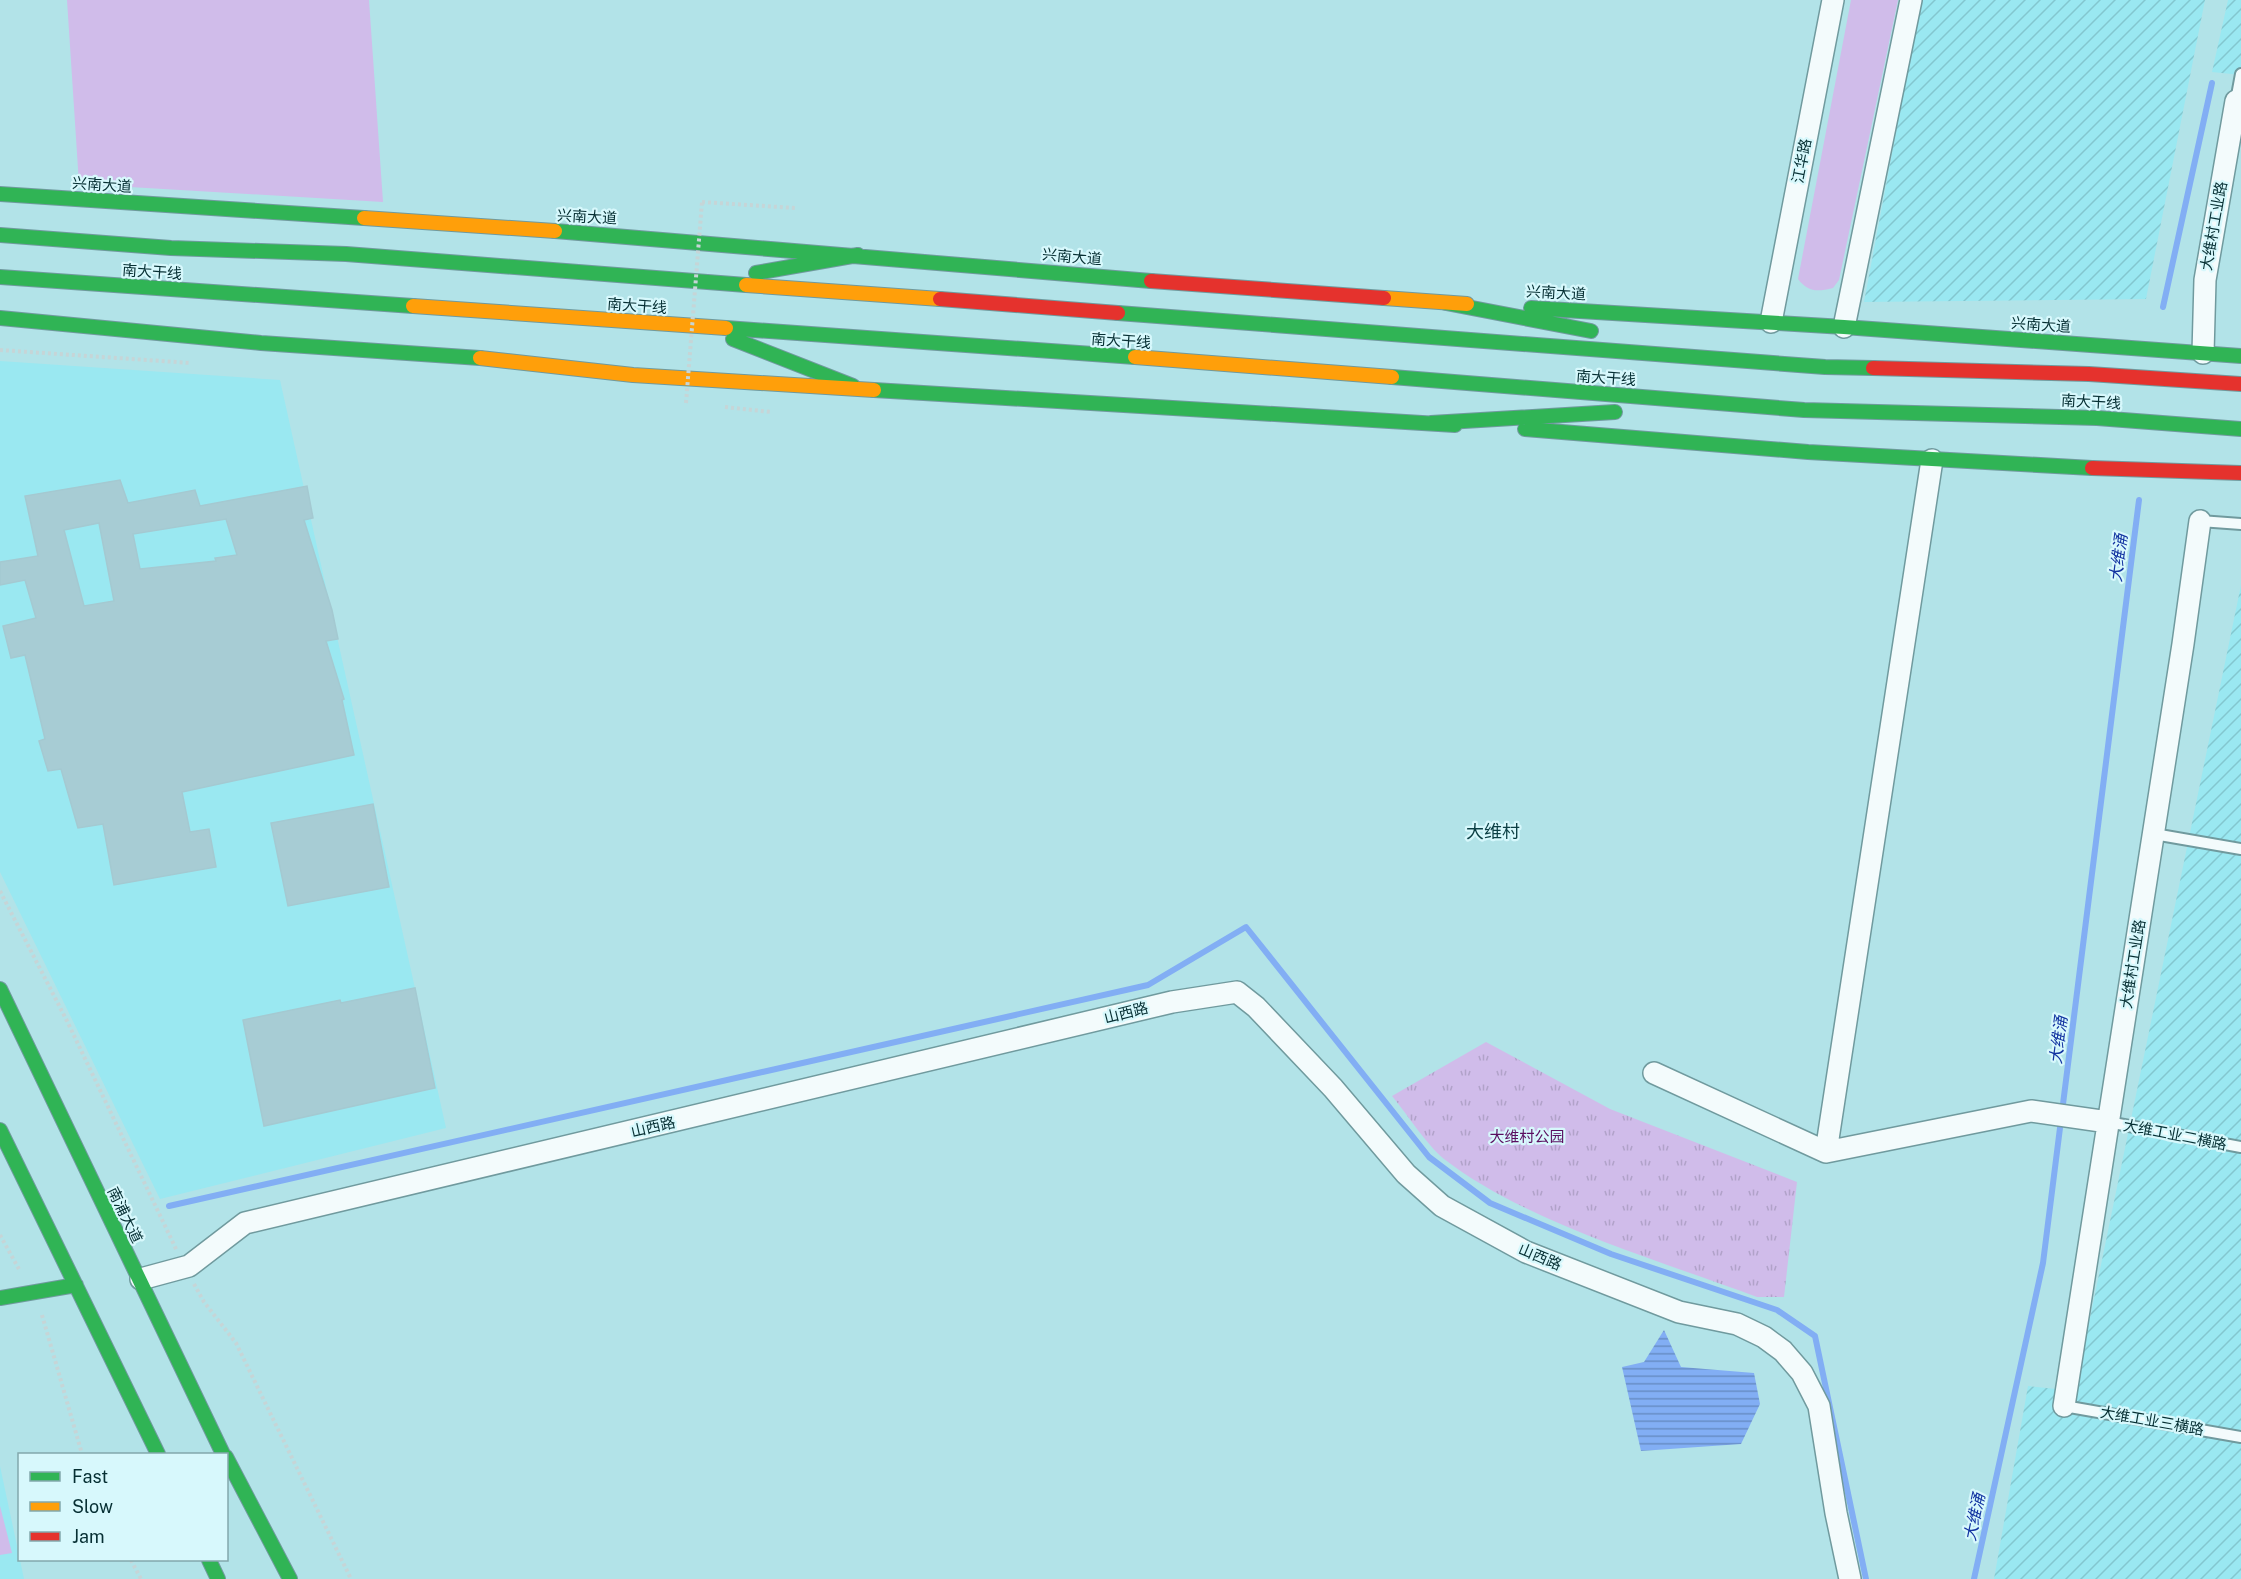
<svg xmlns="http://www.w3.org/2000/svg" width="2241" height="1579" font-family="'Public Sans','Noto Sans SC',sans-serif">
<defs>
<pattern id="industrial-furrows" width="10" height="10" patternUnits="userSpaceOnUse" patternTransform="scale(1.5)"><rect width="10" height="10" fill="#9ae8f1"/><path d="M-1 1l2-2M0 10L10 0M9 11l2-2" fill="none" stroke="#83c7cf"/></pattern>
<pattern id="park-tufts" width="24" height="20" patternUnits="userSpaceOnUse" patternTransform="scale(1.5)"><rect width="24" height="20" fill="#d0bcea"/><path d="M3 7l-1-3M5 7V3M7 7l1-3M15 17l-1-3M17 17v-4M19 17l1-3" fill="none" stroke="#b1a2c9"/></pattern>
<pattern id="water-rules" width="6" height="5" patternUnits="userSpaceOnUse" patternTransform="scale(1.5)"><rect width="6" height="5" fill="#82aef4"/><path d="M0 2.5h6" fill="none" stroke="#688ec6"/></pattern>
</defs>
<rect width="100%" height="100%" fill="#b2e3e8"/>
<path fill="#9ae8f1" d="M0,361L280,380L446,1128L160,1199L0,872Z
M0,1466L20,1560L24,1579H0Z"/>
<path fill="url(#industrial-furrows)" d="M1921,0H2205L2146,299L1864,302Z
M2228,0H2241V75L2212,72Z
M2241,585V1579H1994L2028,1386L2075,1391Z"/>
<path fill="#d0bcea" d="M67,0H369L383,202L79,184Z
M1851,0H1898L1839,280L1833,288C1817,292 1808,292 1798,279Z
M0,1506L12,1553L0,1555Z"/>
<path fill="url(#park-tufts)" d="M1486,1042L1610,1109L1797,1182L1784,1297H1757C1658,1260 1527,1223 1444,1159C1426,1144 1407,1114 1392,1096Z"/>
<path fill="url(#water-rules)" d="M1664,1330L1681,1367L1754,1373L1760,1404L1741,1444L1641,1451L1622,1367L1644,1362Z"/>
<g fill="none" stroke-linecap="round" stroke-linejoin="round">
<path stroke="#82aef4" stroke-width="6" d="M2163,307L2212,83
M169,1206L1148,985L1246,927L1429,1157L1490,1203L1611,1254L1777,1310L1815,1336L1866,1579
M1974,1579L2043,1263L2139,500"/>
</g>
<path fill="#a7ccd4" stroke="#a4c9d1" stroke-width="1.5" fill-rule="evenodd" d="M120,480L128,503L195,490L200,506L307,486L313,518L304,520L332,610L338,639L326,641L344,699L342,700L354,755L182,792L190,832L209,829L216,867L114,885L103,824L78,828L61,769L48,771L39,741L45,739L25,655L11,658L3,626L36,618L25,580L0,585V562L38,556L25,496ZM226,519L237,555L215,558L216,561L140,569L133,534ZM99,523L114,601L84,606L64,530Z
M373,804L389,887L288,906L271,823Z
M415,988L435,1088L264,1126L243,1020L340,1000L341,1003Z"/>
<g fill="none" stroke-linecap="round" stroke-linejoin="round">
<g stroke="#709a9e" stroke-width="14">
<path id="lane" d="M2236,101L2241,74
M2200,521L2241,524
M2154,834L2241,849
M2108,1122L2241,1147
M2064,1406L2241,1437"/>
</g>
<g stroke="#709a9e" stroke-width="24">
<path id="street" d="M1771,322L1833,0
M1844,327L1911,0
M2203,353L2205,280L2236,101
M1654,1073L1826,1152L2031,1111L2108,1122
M1826,1152L1932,460
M141,1279L189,1266L245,1223L1172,1002L1237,992L1256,1007L1333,1088L1406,1174L1442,1206L1526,1252L1679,1312L1737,1324L1764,1337L1783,1351L1802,1373L1819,1406L1836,1513L1850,1579
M2064,1406L2183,644L2200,521"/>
</g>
<g stroke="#709a9e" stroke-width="16">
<path id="fast" d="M0,194L364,218
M555,231L1151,281
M0,235L171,248L346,254L746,285
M756,273L858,255
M0,277L413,306
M1446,303L1591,331
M1531,308L1844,327L2241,356
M1118,313L1825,367L1873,368
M0,318L261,343L480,358
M726,328L1135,357
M733,339L853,386
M1392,377L1804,410L2097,418L2241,429
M874,390L1455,425
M1431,423L1615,412
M1525,429L1808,452L2092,468
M0,989L223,1454
M0,1130L158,1454
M0,1298L76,1285
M226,1457L290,1579
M209,1560L218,1579"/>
</g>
<g stroke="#709a9e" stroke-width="16">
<path id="slow" d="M364,218L555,231
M746,285L940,299
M1384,298L1467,304
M413,306L726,328
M1135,357L1392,377
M480,358L633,375L874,390"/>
</g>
<g stroke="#709a9e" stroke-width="16">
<path id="jam" d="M1151,281L1384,298
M940,299L1118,313
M1873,368L2089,374L2241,384
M2092,468L2241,473"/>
</g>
<path stroke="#c6d5d7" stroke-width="4" stroke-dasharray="3 3" stroke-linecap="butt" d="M702,202L795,208
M0,350L191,363
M725,407L771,412
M0,891L67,1021L177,1251
M0,1235L20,1271
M194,1284L204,1302L236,1343L351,1579
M42,1315L82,1454
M131,1560L141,1579"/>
<use href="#lane" stroke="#f3fbfc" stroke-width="10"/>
<use href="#street" stroke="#f3fbfc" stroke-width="21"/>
<use href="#fast" stroke="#30b455" stroke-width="14"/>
<use href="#slow" stroke="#ff9f0a" stroke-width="14"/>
<use href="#jam" stroke="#e5322d" stroke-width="14"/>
<path stroke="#c6d5d7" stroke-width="4" stroke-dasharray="3 3" stroke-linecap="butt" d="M686,403L702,202"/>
</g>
<g text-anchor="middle" stroke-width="4.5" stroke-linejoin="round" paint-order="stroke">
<g font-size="15" fill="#062f33" stroke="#d7f8fc">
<text transform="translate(1802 161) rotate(-79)" y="5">江华路</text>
<text transform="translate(102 185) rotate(4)" y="5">兴南大道</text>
<text transform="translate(587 217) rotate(3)" y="5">兴南大道</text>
<text transform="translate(2214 226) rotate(-80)" y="5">大维村工业路</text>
<text transform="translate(1072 257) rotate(5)" y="5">兴南大道</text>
<text transform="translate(152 272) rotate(4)" y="5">南大干线</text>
<text transform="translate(1556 293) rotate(3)" y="5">兴南大道</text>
<text transform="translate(637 306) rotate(4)" y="5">南大干线</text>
<text transform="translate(2041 325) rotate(4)" y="5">兴南大道</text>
<text transform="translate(1121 341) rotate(4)" y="5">南大干线</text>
<text transform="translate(1606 378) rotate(4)" y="5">南大干线</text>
<text transform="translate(2091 402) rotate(3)" y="5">南大干线</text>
<text transform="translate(2133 964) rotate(-81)" y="5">大维村工业路</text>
<text transform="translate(1126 1013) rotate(-14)" y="5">山西路</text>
<text transform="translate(653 1127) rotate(-13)" y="5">山西路</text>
<text transform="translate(2175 1135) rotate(11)" y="5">大维工业二横路</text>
<text transform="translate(125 1215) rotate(64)" y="5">南浦大道</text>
<text transform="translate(1540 1257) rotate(23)" y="5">山西路</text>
<text transform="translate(2152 1421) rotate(10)" y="5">大维工业三横路</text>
</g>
<g font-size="15" fill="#5a0e60" stroke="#d7f8fc">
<text x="1527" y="1142">大维村公园</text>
</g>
<g font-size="16" font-style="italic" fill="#1233a1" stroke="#d7f8fc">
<text transform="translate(2118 558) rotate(-83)" y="6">大维涌</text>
<text transform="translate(2058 1040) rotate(-83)" y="6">大维涌</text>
<text transform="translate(1974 1517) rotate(-78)" y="6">大维涌</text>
</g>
<g font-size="18" fill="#0b3f44" stroke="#d7f8fc">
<text x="1493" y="838">大维村</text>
</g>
</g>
<rect x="18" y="1453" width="210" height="108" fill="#d7f8fc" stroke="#83a8ac" stroke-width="1.5"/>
<rect x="30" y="1472" width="30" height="9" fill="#30b455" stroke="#83a8ac" stroke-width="1.5"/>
<text x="72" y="1483" font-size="18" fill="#062f33">Fast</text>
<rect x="30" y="1502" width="30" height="9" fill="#ff9f0a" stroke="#83a8ac" stroke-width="1.5"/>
<text x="72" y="1513" font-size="18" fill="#062f33">Slow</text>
<rect x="30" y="1532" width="30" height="9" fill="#e5322d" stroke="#83a8ac" stroke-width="1.5"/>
<text x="72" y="1543" font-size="18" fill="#062f33">Jam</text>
</svg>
